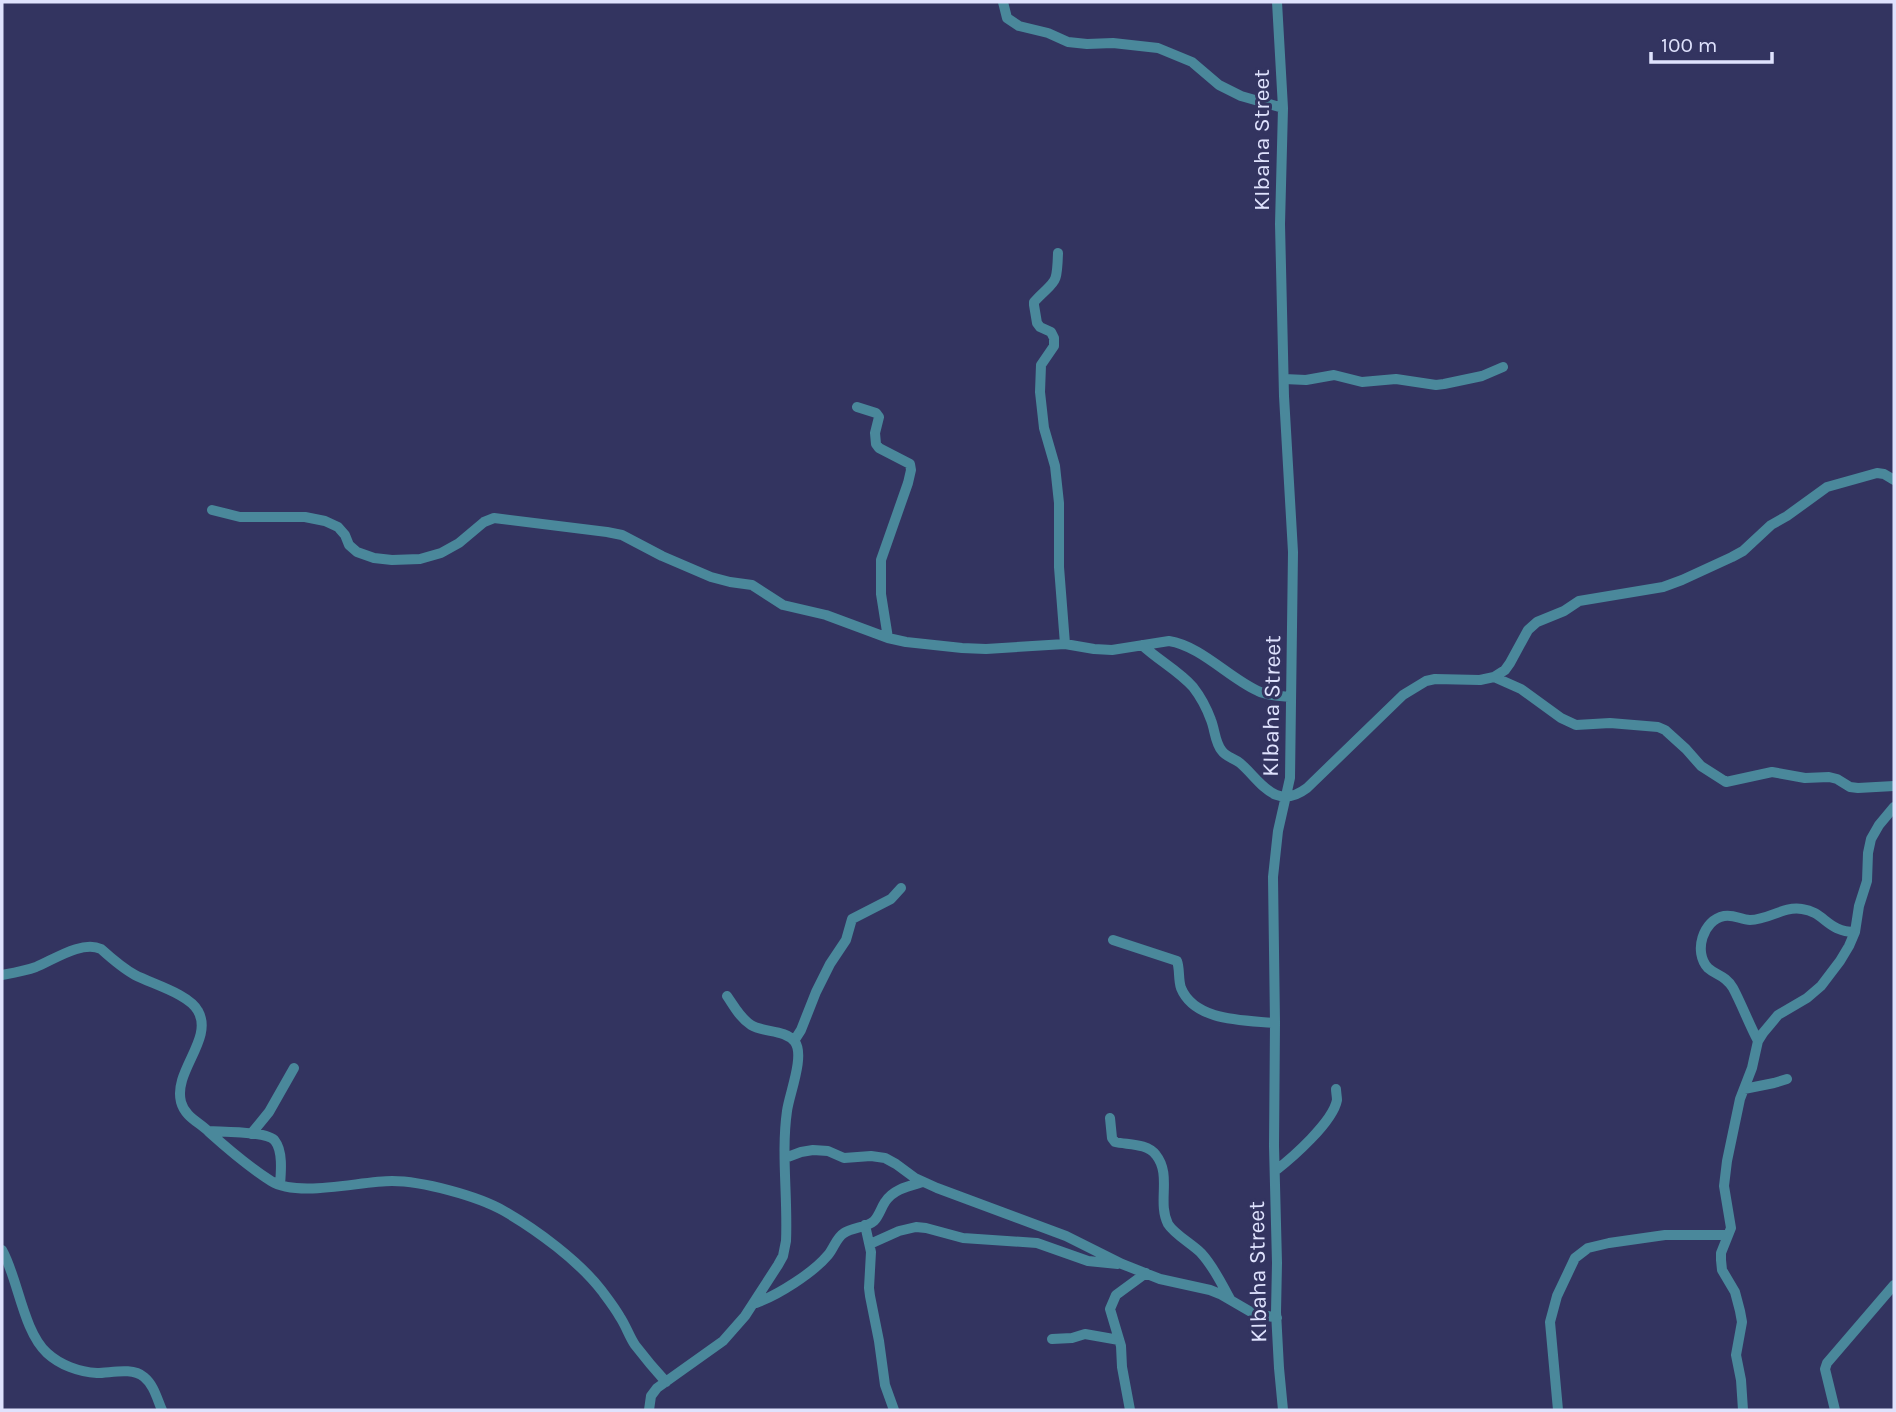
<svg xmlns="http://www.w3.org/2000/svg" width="1896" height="1412" font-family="Karla,sans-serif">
<rect width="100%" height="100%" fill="#333460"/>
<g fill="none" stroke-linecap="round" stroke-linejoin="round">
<path stroke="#4a889b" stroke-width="10" d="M1003,2L1007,18L1019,26L1048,33L1068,42L1087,44L1113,43L1158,48L1192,62L1219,85L1241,96L1283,108
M1277,2L1283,108L1280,224L1284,396L1293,552L1290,778L1278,831L1273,877L1275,1023L1274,1146L1277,1263L1276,1312L1279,1368L1283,1410
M1058,253C1057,288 1055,279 1034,302V305L1037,323L1040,327L1051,332L1054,338V346L1041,365L1040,392L1044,428L1055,466L1059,503V567L1065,644
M1284,379L1306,380L1334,375L1362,382L1396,379L1436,385L1444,384L1482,376L1503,367
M857,407L876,413L879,417L875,433L876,444L879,448L910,464L911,470L908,483L881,560V594L888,638
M212,510L240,517H305L325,521L338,527L345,535L349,545L357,552L374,558L392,560L420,559L441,553L459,543L484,522L494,518L607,532L622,535L662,556L711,577L730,582L752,585L783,605L826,615L888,638L906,642L962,648L986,649L1065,644L1094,649L1112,650L1169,641C1201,646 1229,678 1258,691C1268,696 1280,696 1291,697
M1142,645C1158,660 1179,671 1193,687C1200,696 1207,709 1211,720C1215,730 1215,743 1222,751C1226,757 1234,758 1240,763C1261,781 1275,812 1307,788L1403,695L1426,681L1435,679L1480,680L1494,677L1505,670L1510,663L1528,630L1537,622L1564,611L1579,601L1663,587L1682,580L1732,557L1743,551L1771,525L1787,516L1827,487L1877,473L1884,474L1894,480
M1494,677L1521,689L1561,718L1576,725L1610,723L1658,727L1665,730L1686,749L1701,766L1726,782L1772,772L1805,778L1829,777L1837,779L1850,787L1858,788L1894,786
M1113,940L1177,961C1180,969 1178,979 1181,988C1195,1022 1245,1020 1275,1023
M2,975C13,973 25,971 36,967C53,960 82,940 101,949C111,958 122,968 135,975C152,984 189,994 198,1011C214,1039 173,1071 181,1102C185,1117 199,1122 209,1132C229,1150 249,1167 271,1181C298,1198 360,1181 392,1181C422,1181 478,1196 504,1211C537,1230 579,1261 602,1291C608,1299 615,1308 620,1317C626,1326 629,1336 635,1345C645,1358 655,1370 666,1382
M794,1041L801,1030L816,992L830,964L846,940L852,919L891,899L901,888
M1758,1041C1749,1024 1742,1005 1733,988C1725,975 1717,976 1708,968C1693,952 1703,920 1724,916C1734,914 1741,920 1750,920C1769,920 1783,906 1802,909C1825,912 1827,932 1855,932
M1744,1089L1774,1083L1787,1079
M1110,1118L1112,1138L1115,1142C1128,1145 1147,1143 1156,1155C1172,1175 1157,1202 1168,1224C1174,1234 1192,1244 1201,1253C1214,1267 1221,1283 1230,1299
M209,1131C222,1132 268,1131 275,1141C283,1151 281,1172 280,1185
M251,1134L269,1112L294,1068
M785,1158L801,1152L813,1150L828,1151L844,1158L871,1156L885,1158L896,1164L915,1178L937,1188L1066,1236L1122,1264L1160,1279L1210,1290L1220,1294L1251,1312L1277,1318
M1275,1171C1292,1158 1333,1122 1337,1100C1337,1097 1336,1092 1336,1089
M865,1225L871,1252L869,1288L870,1296L879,1341L885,1385L894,1410
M870,1244L899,1231L916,1227L926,1228L963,1238L1037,1243L1088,1261L1118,1264
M2,1250C18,1278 23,1331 47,1353C60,1365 79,1372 97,1373C111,1373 132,1367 144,1377C154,1385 157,1399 162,1410
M756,1303C778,1295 813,1273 828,1255C834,1248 836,1238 844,1233C853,1227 866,1228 874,1221C879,1216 881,1208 885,1202C893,1189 909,1186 923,1182
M1052,1339L1072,1338L1085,1334L1119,1340
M649,1410L651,1396L657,1388L723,1341L745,1316L778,1265L783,1256L786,1241C788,1198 781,1153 787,1111C789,1095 805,1056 795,1042C785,1029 764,1033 751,1025C740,1018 734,1006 727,996
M1130,1410L1122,1367L1121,1346L1110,1309L1116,1295L1146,1273
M1558,1410L1550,1322L1557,1296L1575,1258L1588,1248L1609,1243L1665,1235H1728
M1743,1410L1741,1380L1736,1355L1742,1322L1740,1311L1735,1292L1722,1270L1721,1260V1253L1731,1228L1724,1186L1727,1161L1740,1099L1752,1068L1758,1041L1763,1033L1778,1015L1807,998L1821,986L1840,961L1849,946L1855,932L1859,906L1867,881L1868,853L1871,839L1879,825L1894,807
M1835,1410L1825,1369L1827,1363L1894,1285"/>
</g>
<g text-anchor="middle" stroke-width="6" stroke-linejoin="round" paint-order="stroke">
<g font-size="23" fill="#dfe2fd" stroke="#333460">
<text transform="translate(1261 140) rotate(-90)" y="8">KIbaha Street</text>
<text transform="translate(1271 706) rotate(-89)" y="8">KIbaha Street</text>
<text transform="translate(1257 1272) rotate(-91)" y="8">KIbaha Street</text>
</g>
</g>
<rect width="1896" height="1412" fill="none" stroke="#dfe2fd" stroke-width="7"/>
<path d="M1651 52v10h121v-10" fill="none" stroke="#dfe2fd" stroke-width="3.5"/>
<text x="1661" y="52" font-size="21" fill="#dfe2fd" stroke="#333460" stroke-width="5" paint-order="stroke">100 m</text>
</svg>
